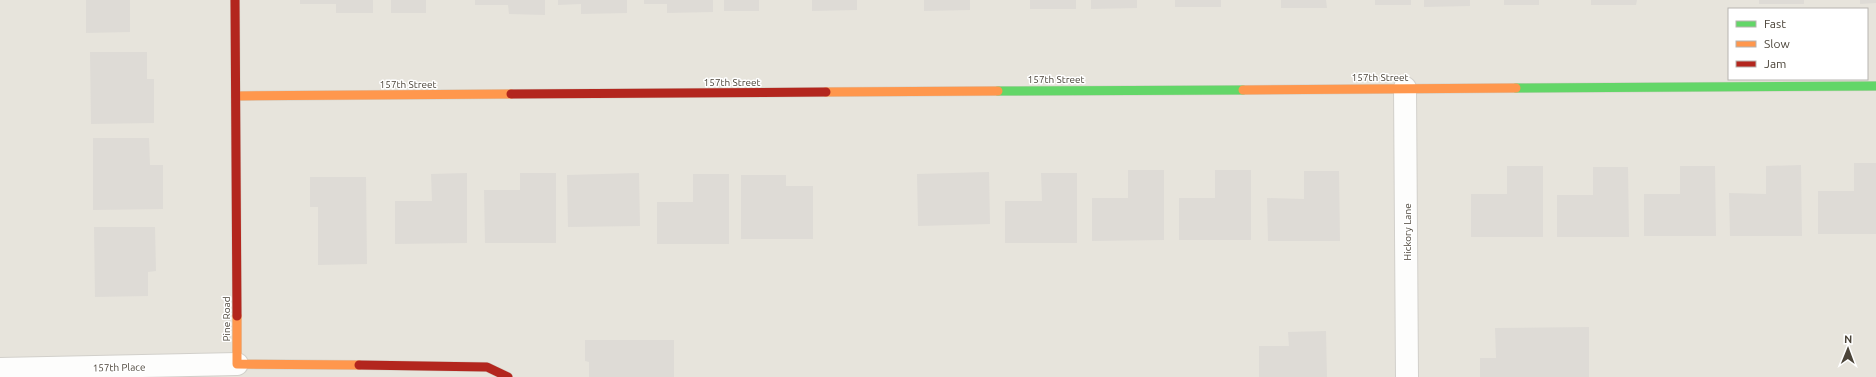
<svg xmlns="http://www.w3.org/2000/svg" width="1876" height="377" font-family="Ubuntu,sans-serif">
<rect width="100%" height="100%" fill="#f4f2ee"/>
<path fill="#e7e4dc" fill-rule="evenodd" d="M0,0H1876V377H0ZM1729,9H1867V79H1729Z"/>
<path fill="#dedbd6" d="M86,0H130V32L86,33Z
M300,0H373V13H336V4H300Z
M391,0H426V13H391Z
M475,0H545V15L509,14L508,5H475Z
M558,0H627V13L581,14V4L558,5Z
M644,0H713V12L667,13V4H644Z
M724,0H759V11H724Z
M812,0H857V10L812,11Z
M924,0H970V10L924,11Z
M1030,0H1076V9H1030Z
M1091,0H1137V8L1091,9Z
M1175,0H1221V7H1175Z
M1281,0H1326L1327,8H1281Z
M1375,0H1411V5H1375Z
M1424,0H1470V6L1424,7Z
M1504,0H1539V5H1504Z
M1591,0H1637L1636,5H1591Z
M1759,0H1804V4H1759Z
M1860,0H1876V3L1860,4Z
M90,52H147V79H154V123L91,124Z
M93,138H149L150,165H163V209L93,210Z
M1854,163H1876V234H1818V191H1854Z
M1801,165L1802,236H1730L1729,193L1766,194V166Z
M1507,166H1543V237H1471V194H1507Z
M1680,166H1715L1716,236H1644V194H1680Z
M1593,167H1628L1629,237H1557V195H1593Z
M1128,170H1164V240L1092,241V198H1128Z
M1215,170H1251V240H1179V198H1215Z
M1304,171H1339L1340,241H1268L1267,198L1304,199Z
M989,172L990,224L918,226L917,174Z
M467,173V243L395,244V201H432L431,174Z
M520,173H556V243H485L484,190H520Z
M639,173L640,226L568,227L567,175Z
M1041,173H1077V243H1005V201H1042Z
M693,174H729V244H657V202H693Z
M741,175H786V186H813V239H741Z
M310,177H366L367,264L318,265V207H310Z
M94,227H155L156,271L148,272V296L95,297Z
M1589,327V377H1480V358H1496L1495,328Z
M1326,331L1327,377H1259V346H1289L1288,332Z
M585,340H674V377H589V362L585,361Z"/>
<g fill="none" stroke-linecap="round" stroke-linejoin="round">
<g stroke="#d2d0cb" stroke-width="24">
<path id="street" d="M1405,88L1407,377
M0,369L237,364"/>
</g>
<g stroke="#d3cfc5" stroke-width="10">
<path id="fast" d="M1516,88L1876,86
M998,91L1243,90"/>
</g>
<g stroke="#d3cfc5" stroke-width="10">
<path id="slow" d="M1243,90L1516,88
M826,92L998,91
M236,96L511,94
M237,316V364L359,365"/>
</g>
<g stroke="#d3cfc5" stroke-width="10">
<path id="jam" d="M235,0L237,316
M511,94L826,92
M359,365L487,367L508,377"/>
</g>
<use href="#street" stroke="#fdfdfc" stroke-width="22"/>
<use href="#fast" stroke="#63d668" stroke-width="9"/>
<use href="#slow" stroke="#ff974d" stroke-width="9"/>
<use href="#jam" stroke="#b3261e" stroke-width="9"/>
</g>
<g text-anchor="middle" stroke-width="3" stroke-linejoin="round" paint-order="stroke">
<g font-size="10" fill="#4b4439" stroke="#fff">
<text x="1380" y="81">157th Street</text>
<text x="1056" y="83">157th Street</text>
<text x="732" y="86">157th Street</text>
<text x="408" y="88">157th Street</text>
<text transform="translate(1407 232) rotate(-90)" y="4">Hickory Lane</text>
<text transform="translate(226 319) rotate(-90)" y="4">Pine Road</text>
<text transform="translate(119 367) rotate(-1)" y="4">157th Place</text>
</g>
</g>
<rect x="1728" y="8" width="140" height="72" fill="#ffffff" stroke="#b7b4b0"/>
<rect x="1736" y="21" width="20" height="6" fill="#63d668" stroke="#b7b4b0"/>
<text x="1764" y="28" font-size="12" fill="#4b4439">Fast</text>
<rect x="1736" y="41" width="20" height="6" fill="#ff974d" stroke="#b7b4b0"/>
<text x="1764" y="48" font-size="12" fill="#4b4439">Slow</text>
<rect x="1736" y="61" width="20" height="6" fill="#b3261e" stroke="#b7b4b0"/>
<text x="1764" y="68" font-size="12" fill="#4b4439">Jam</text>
<g transform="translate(1848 349) rotate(1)" stroke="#ffffff" stroke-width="3" paint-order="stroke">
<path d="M0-3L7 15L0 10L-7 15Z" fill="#4b4439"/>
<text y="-6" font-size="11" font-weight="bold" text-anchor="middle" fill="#4b4439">N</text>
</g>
</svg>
